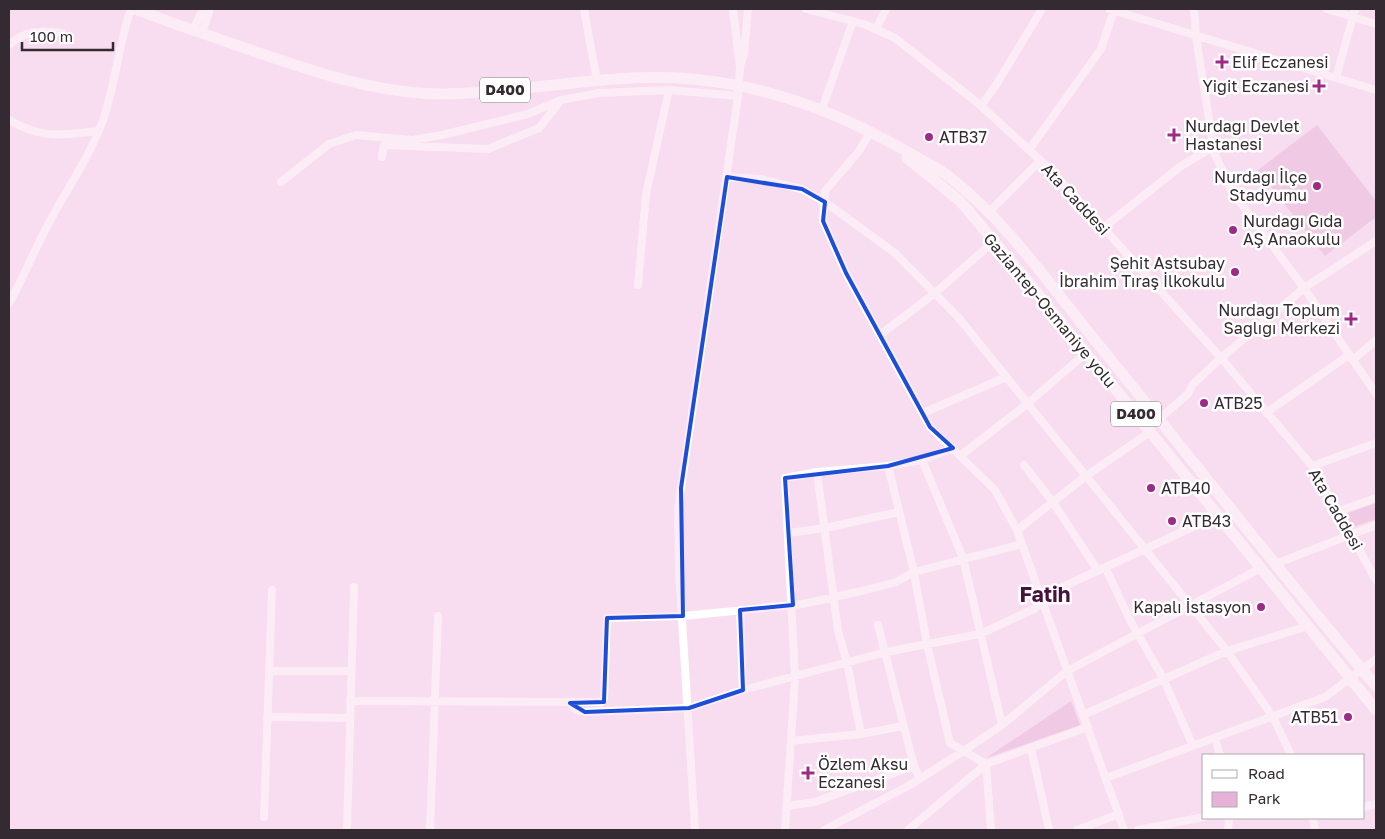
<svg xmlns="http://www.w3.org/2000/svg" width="1385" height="839" font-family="'Golos Text',sans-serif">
<rect width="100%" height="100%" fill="#f7ddef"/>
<path fill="#e7b2d8" d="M1317,125L1376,201V217L1325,256L1258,170Z
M1376,503V519L1352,527L1345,514Z
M1071,701L1080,725L986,758Z"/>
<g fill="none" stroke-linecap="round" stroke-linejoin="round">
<path stroke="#fff" stroke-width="8" d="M584,9L597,81
M806,9L864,24L895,38L979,104L1052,171L1221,358L1312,466L1376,580
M1109,9L1376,90
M1194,9L1196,36L1214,152L1231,190L1304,288L1376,394
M1327,9L1376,24
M876,29L886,9
M193,30L203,9
M202,33L210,9
M9,45C26,30 40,30 62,33
M740,66L744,55L748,9
M1336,78L1355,9
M669,90L738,96
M981,106L996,85L1042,9
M822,109L853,21
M9,120C44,140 61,135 99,131
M871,131L859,151L825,191L823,221L846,273L930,427L995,490L1017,530L1124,830
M1029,150L1101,49L1114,10
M382,157L384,145L488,149L539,128L561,100
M727,177L761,179L802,189L825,202L895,253L958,317L1227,651L1273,717L1291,755
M281,182L329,144L356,135L412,140L442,135L528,114L561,100L599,93L669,90L646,194L638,285
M988,213L1040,161
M1103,228L1181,166L1213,147
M9,303C24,277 35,248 50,221C68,187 90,156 103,120C116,83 118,45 131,9
M880,335L935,293L993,242
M1353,360L1376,340
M923,413L1006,377
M1266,413L1349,355
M1159,419L1188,394L1193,384L1221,358L1304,288L1376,241
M960,456L1027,404L1086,353
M922,460L963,558L1002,725
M1024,465L1053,502L1098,571
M888,466L922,460L953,448
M1312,466L1376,443
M1339,511L1376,498
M1017,530L1086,476L1150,432
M789,533L825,528L899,512
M1275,564L1376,525
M1105,567L1131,622L1163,678L1193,746
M740,610L743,690
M878,625L914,766L920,779
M270,671H351
M350,701L601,702L604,698L607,618L683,616L803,604L866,590L896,582L914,572L1022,544
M570,703L576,710L585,712L689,708L743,690L886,652L980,634L1034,609L1043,602L1047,594L1219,515
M1083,715L1227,651L1308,626
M267,717L349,718
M861,734L903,726
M1215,738L1220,755
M791,741L861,734L847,663L838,631L817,472
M1031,748L1049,830
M1106,778L1325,697L1376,659
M787,806L815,802L914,766
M1364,807L1376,804
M264,817L272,590
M1313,818L1315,830
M347,830L354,587
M430,830L438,616
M695,830L679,571L678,509L738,96L740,68L733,9
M785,830L795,678L785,478L817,472L888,466L914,572L927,644L950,743L986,764L991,830
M824,830L910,785L962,752L1002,725L1067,671L1261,568
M908,830L986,764L1088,727
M1077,830L1119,814
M1138,830L1204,817
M1228,830L1229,818"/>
<path stroke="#fff" stroke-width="11" d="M135,9C168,22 202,33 236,45C301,67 372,94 442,94C526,93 609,72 692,79C772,86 844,115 913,155C926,163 941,169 952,179C1009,224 1052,288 1098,344C1191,458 1281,574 1376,686
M907,158L960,201L1026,279L1376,710"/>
</g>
<path d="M0 0H1385V839H0ZM727,177L802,189L825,202L823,221L846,273L930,427L953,448L888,466L785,478L793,605L740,610L743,690L689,708L585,712L570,703L604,702L607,618L683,616L681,488Z" fill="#f7ddef" fill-opacity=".55" fill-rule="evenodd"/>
<path fill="none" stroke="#1d4ed8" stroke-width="4" stroke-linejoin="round" d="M727,177L802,189L825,202L823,221L846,273L930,427L953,448L888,466L785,478L793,605L740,610L743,690L689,708L585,712L570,703L604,702L607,618L683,616L681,488Z"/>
<g fill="#9c2a86" stroke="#fff" stroke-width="2">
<path d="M1219.5 54.5h5v5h5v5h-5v5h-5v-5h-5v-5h5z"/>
<path d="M1316.5 78.5h5v5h5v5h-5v5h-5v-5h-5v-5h5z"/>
<path d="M1171.5 127.5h5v5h5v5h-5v5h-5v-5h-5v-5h5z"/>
<circle cx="929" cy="137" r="5"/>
<circle cx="1317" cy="186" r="5"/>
<circle cx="1233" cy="230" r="5"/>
<circle cx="1235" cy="272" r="5"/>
<path d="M1348.5 311.5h5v5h5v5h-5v5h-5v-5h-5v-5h5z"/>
<circle cx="1204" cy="403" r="5"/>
<circle cx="1151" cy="488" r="5"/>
<circle cx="1172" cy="521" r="5"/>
<circle cx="1261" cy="607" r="5"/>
<circle cx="1348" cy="717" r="5"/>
<path d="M805.5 765.5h5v5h5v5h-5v5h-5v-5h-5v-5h5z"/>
</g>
<g text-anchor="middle" stroke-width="5" stroke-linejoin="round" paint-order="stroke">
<g fill="#fff" stroke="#716a6f" stroke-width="1">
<rect x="480" y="77.5" width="50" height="25" rx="4"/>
<rect x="1111" y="401.5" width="50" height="25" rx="4"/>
</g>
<g font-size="15" font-weight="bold" fill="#342a31">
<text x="505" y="95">D400</text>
<text x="1136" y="419">D400</text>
</g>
<g font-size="16" fill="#342a31" stroke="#fff" text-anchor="start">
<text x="1232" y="68">Elif Eczanesi</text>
<text x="1309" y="92" text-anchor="end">Yiğit Eczanesi</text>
<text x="1185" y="132">Nurdağı Devlet<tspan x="1185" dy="18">Hastanesi</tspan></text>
<text x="939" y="143">ATB37</text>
<text x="1307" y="183" text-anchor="end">Nurdağı İlçe<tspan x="1307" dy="18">Stadyumu</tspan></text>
<text x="1243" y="227">Nurdağı Gıda<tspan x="1243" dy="18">AŞ Anaokulu</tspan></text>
<text x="1225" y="269" text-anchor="end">Şehit Astsubay<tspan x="1225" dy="18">İbrahim Tıraş İlkokulu</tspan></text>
<text x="1340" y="316" text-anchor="end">Nurdagı Toplum<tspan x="1340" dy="18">Saglıgı Merkezi</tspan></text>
<text x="1214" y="409">ATB25</text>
<text x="1161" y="494">ATB40</text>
<text x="1182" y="527">ATB43</text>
<text x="1251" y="613" text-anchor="end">Kapalı İstasyon</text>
<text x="1338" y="723" text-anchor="end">ATB51</text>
<text x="818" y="770">Özlem Aksu<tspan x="818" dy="18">Eczanesi</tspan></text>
</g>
<g font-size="16" fill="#342a31" stroke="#fff">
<text transform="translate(1076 199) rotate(47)" y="6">Ata Caddesi</text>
<text transform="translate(1050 310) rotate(50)" y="6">Gaziantep-Osmaniye yolu</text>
<text transform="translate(1336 509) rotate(60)" y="6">Ata Caddesi</text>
</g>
<g font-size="21" font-weight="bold" fill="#49123e" stroke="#fff">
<text x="1045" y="602">Fatih</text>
</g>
</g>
<rect width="1385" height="839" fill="none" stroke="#342a31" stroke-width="20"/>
<rect x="1202" y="754" width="162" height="65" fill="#ffffff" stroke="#aeaaad"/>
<rect x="1212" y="770" width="25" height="8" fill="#ffffff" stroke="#aeaaad"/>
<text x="1248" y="779" font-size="15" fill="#342a31">Road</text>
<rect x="1212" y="792" width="25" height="15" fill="#e7b2d8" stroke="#aeaaad"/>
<text x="1248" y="804" font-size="15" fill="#342a31">Park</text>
<path d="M22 42v8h91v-8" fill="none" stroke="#342a31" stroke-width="2.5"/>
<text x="30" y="42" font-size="15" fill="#342a31" stroke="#ffffff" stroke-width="4" paint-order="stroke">100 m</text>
</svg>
